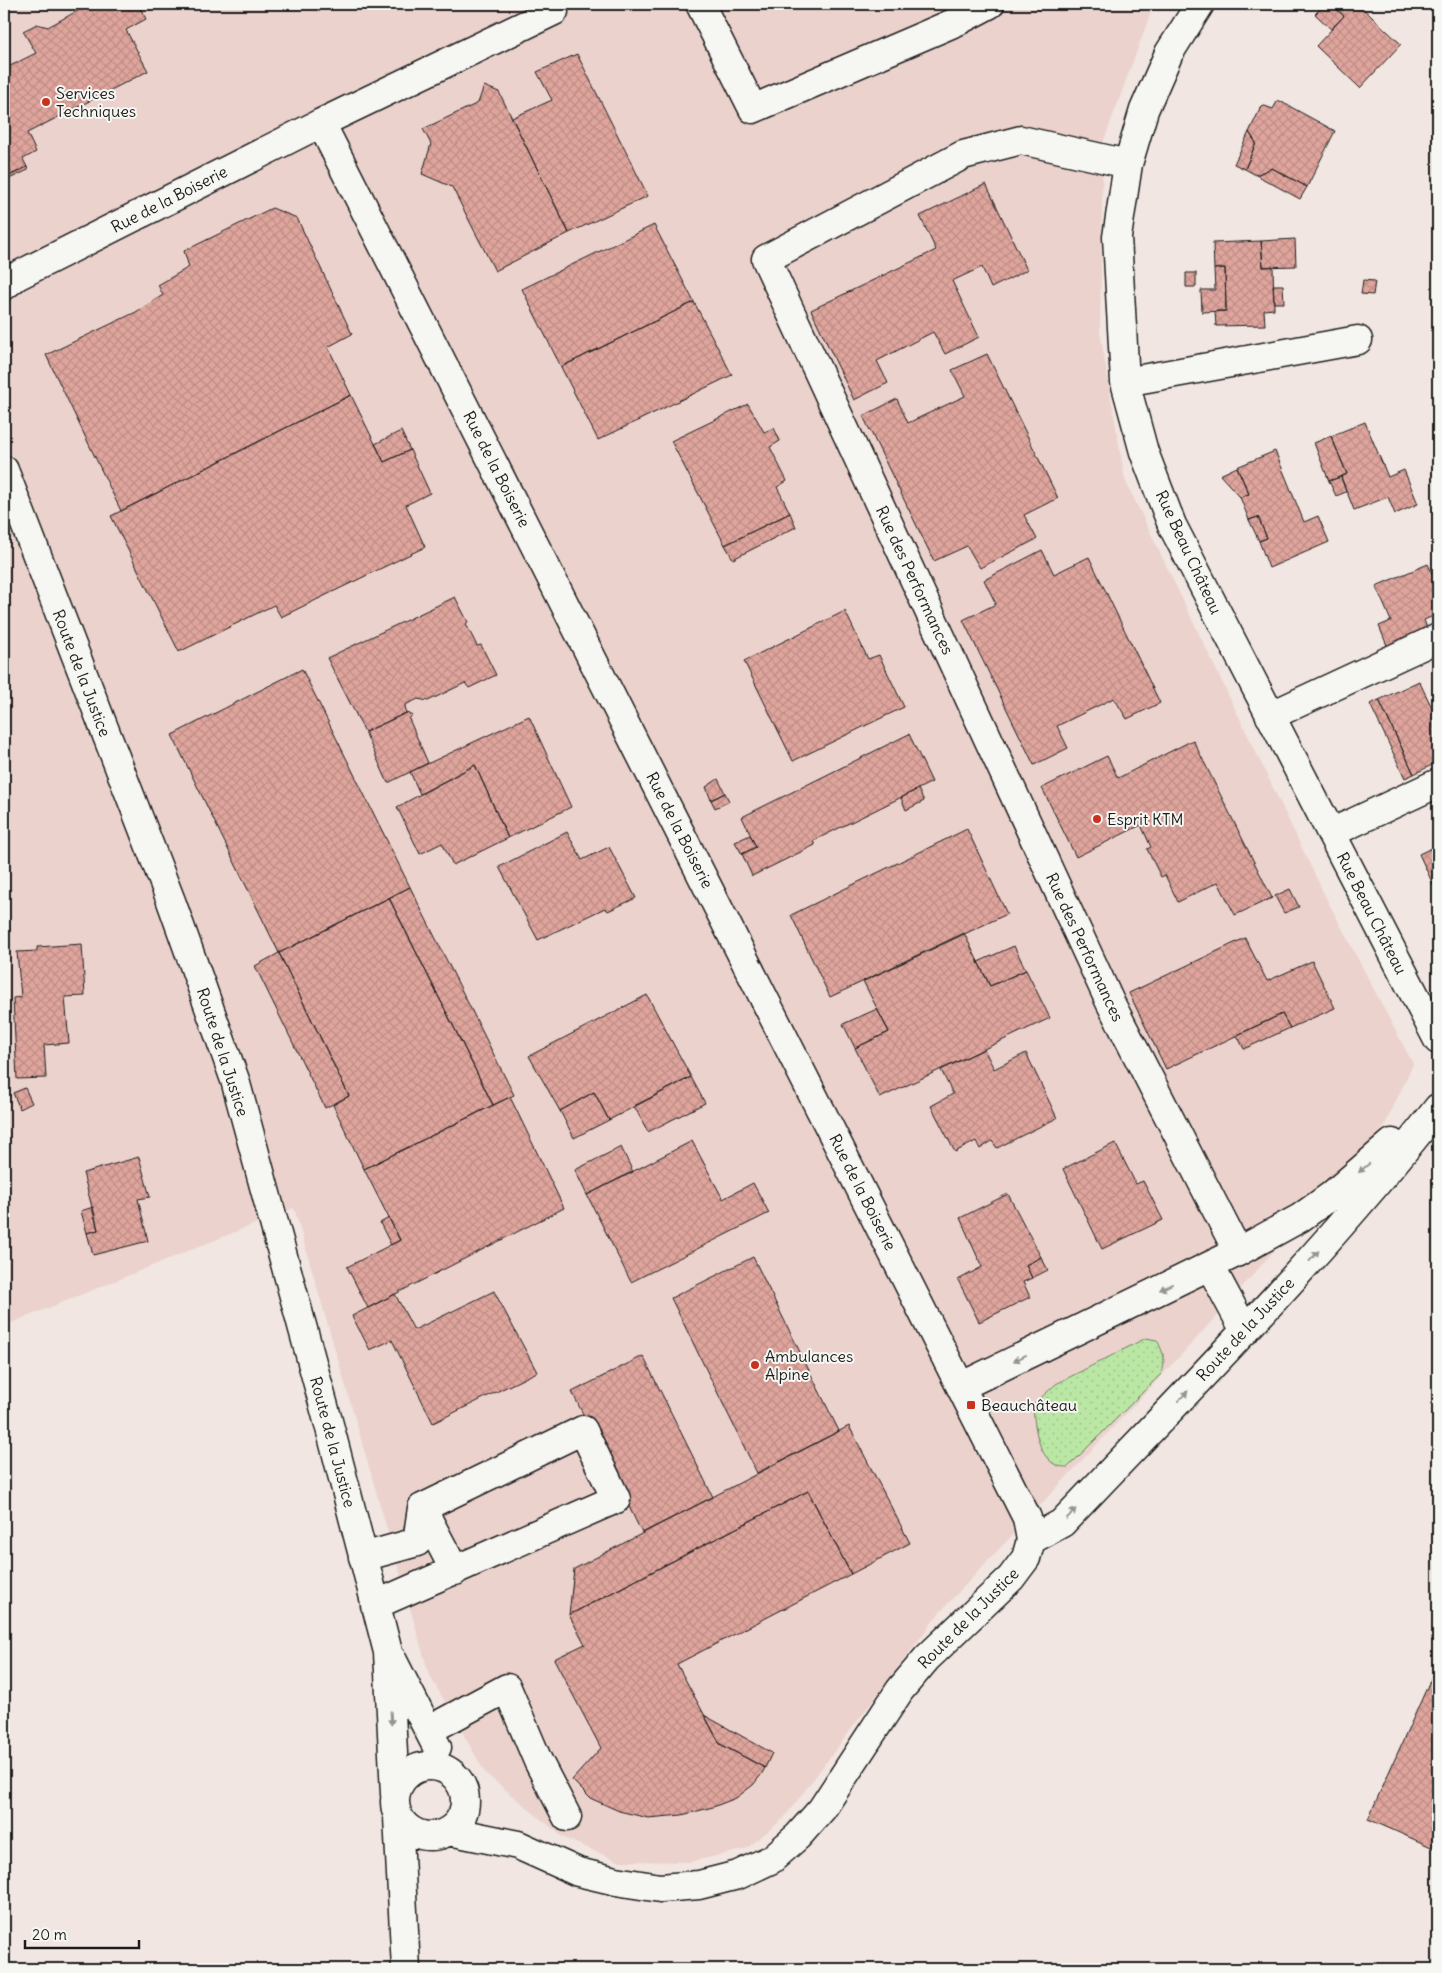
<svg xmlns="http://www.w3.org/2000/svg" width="1442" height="1973" font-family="Delius,sans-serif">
<defs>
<pattern id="grass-dots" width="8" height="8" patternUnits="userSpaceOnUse" patternTransform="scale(1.25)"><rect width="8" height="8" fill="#bbe7a5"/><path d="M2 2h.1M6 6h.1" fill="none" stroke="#a0c68d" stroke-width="1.8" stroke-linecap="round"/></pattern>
<pattern id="building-cross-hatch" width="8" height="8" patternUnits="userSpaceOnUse" patternTransform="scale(1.25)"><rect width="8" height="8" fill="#dfa59d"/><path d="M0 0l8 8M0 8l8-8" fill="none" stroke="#bf8d87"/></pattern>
</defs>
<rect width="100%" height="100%" fill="#f1e6e1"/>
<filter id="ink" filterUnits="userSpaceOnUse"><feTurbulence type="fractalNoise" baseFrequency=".02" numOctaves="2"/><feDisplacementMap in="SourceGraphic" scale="10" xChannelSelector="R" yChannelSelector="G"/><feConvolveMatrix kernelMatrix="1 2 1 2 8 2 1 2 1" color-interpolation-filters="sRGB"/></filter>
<g filter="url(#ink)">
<path fill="#ecd2cd" d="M4,4H1154L1103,143L1100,332L1125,480L1326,898L1413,1064L1384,1127L1196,1339L940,1612L784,1818L746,1849L690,1862L618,1861L564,1838L486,1774L429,1674L294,1208L4,1326Z"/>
<path fill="url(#grass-dots)" stroke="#6c8260" d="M1146,1338L1157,1340C1163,1352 1167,1361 1161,1374L1068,1467C1065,1467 1059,1467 1056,1465C1037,1456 1034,1423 1033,1405L1056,1384Z"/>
<path fill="url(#building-cross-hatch)" stroke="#1c1c1c" d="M90,4H138L146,19L126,30L148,71L27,133L36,152L23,159L27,167L5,178L4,174V69L36,53L23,31L37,24L48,27Z
M1325,4H1331L1344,16L1331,29L1315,14Z
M1331,4H1358L1401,44L1360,88L1316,46L1344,16Z
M577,54L648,196L569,233L512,118L552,100L537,72Z
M484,86L499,92L569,233L495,271L452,187L422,174L431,144L423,129L478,103Z
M1278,100L1335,131L1307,187L1272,168L1256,175L1245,169L1256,143L1249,132L1262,105L1273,109Z
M1249,132L1256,143L1245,169L1234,164Z
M27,167L28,170L7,180L5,178Z
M1272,168L1307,187L1300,199L1256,175Z
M986,184L1027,270L991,288L982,267L952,281L979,337L945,354L933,332L877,361L888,383L854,400L811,310L936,250L920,216Z
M272,208L297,218L352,334L328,347L351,395L121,511L46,355L136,312L163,295L158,285L189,267L184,251Z
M654,225L694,302L561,367L522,289Z
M1295,239L1296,266L1263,267L1261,241Z
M1261,241L1263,267L1273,266L1274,309L1264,310L1265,325L1216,326L1215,311H1226L1225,268L1214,269L1213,243Z
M1225,268L1226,311L1202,312L1201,290H1215L1214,269Z
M1186,273H1196V287H1186Z
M1363,280L1375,281L1373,295L1361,294Z
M1273,285H1283L1284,303H1274Z
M694,302L732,375L598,440L561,367Z
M987,354L1058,498L1024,515L1037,539L980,568L967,546L934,561L863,416L897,399L908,423L965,396L952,370Z
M351,395L384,462L410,450L430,493L406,505L425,547L281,617L274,605L179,652L111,516Z
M748,404L764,432L774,428L780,441L770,447L787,481L777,487L790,513L725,545L671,441Z
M1365,422L1388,477L1404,470L1418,504L1395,514L1388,497L1354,510L1341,477L1347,474L1331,436Z
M401,431L410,450L384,462L375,444Z
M1331,436L1347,474L1329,481L1314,443Z
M1275,451L1304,522L1318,516L1329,542L1269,568L1259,541L1267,538L1258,517L1249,520L1240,497L1249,494L1237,467Z
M1237,467L1249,494L1240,497L1220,475Z
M1341,477L1346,492L1336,496L1329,481Z
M790,513L796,527L733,559L725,545Z
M1258,517L1267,538L1259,541L1249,520Z
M1042,550L1054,574L1089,557L1160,703L1127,719L1114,698L1057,726L1068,748L1034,765L963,620L996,604L984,580Z
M1428,564L1438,587V614L1424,620L1428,631L1388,648L1379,626L1391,621L1376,586Z
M455,597L468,622L466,624L477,646L481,645L496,675L469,688L465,683L428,701L418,699L405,705L406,713L365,732L327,658Z
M845,611L868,659L879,655L904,707L793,761L744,661Z
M302,669L410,887L279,953L172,735Z
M1419,681L1437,718L1438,717V762L1414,774L1379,700Z
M1379,700L1414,774L1405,778L1370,704Z
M406,713L412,715L409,719L428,763L388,783L365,732Z
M529,716L571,807L508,838L475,765L420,794L410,772Z
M909,734L932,782L813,841L815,845L752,876L742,854L756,847L742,817Z
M1193,740L1272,898L1235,915L1218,882L1178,902L1165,875L1161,877L1147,849L1151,847L1141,825L1076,857L1042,788L1107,756L1118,778Z
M475,765L508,838L453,865L442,843L420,854L397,807Z
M718,779L725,793L711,800L706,787Z
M918,789L924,801L906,810L901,798Z
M725,793L729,801L715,808L711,800Z
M967,829L1007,914L830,997L791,915Z
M567,832L582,860L609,847L636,898L608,911L605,908L538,940L499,867Z
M750,835L756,847L742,854L735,842Z
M1438,845V895L1419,854Z
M410,887L514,1095L493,1105L389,898Z
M1290,889L1299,907L1284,913L1275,896Z
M389,898L493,1105L364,1169L333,1105L349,1096L279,953Z
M964,933L990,986L1026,970L1050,1018L880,1098L855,1048L889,1032L863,981Z
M1245,938L1267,981L1312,961L1335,1008L1290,1028L1282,1014L1166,1069L1129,993Z
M82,944L85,996L65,997L69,1043L44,1045L46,1078L17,1079L13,998L21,997L17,952L37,951V947Z
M1014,946L1026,970L990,986L978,962Z
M279,953L349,1096L325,1108L255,966Z
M647,995L691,1077L609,1120L594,1092L560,1111L529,1056Z
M877,1009L889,1032L855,1048L843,1024Z
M1282,1014L1290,1028L1244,1049L1237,1035Z
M984,1049L994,1069L1026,1053L1057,1118L997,1148L992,1141L980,1149L976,1141L955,1152L931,1106L953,1094L941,1070Z
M691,1077L705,1103L648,1132L634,1106Z
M25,1088L32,1103L20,1109L13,1093Z
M594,1092L609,1120L574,1138L560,1111Z
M510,1097L564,1208L368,1308L347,1267L400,1240L364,1169Z
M692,1141L723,1199L753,1183L769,1213L631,1282L587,1195Z
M1115,1143L1136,1184L1143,1181L1163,1220L1102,1249L1063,1169Z
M621,1147L633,1172L587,1195L575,1170Z
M139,1157L150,1197L138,1199L148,1241L93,1255L87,1233L98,1230L83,1173Z
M1008,1194L1041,1257L1026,1265L1032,1278L1023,1282L1030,1297L979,1322L958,1280L982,1267L960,1218Z
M93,1207L98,1230L87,1233L81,1211Z
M389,1218L400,1240L391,1245L380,1223Z
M753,1257L839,1431L757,1473L671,1298Z
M1041,1257L1048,1270L1032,1278L1026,1265Z
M494,1291L537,1372L433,1423L392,1340L370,1350L352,1316L395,1294L414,1330Z
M643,1356L713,1497L642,1533L572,1392Z
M849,1426L910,1543L851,1574L808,1491L569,1615L574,1569Z
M808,1491L851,1574L677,1664L720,1744L765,1768L761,1775L753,1785L736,1798L713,1807L682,1815L648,1818L619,1811L590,1798L572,1780L601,1748L554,1659L585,1644L569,1615Z
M1438,1663V1850L1368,1819Z
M704,1715L772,1753L765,1768L720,1744Z"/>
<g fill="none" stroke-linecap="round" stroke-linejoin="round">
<g stroke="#1c1c1c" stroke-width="31">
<path id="minor" d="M700,4L753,109L958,21L990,4
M1200,4L1169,53L1144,110L1128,164L1117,237L1125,382L1144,452L1172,525L1438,1040
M321,123L554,11
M1128,164L1021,140L963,155L766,259L1110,1002L1238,1252
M4,286L17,276L321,123L1027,1518L1031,1540L1026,1558L1011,1578L927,1658L900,1690L822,1809L798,1836L772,1859L738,1875L699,1885L660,1888L616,1881L578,1872L518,1845L449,1831
M1125,382L1358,340
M4,470L171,901L235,1080L331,1432L388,1652L395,1794
M1270,716L1438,638
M1331,833L1438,783
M1210,1266L1245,1331
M962,1386L1238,1252L1300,1218L1332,1195L1392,1143
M422,1508L455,1571
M1031,1540L1062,1523C1190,1388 1323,1255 1438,1108
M363,1557L417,1542L422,1508L583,1430L616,1499L375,1605
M392,1659L437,1747
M429,1730L507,1688L538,1761L567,1817
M395 1801a35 35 0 1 1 70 0a35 35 0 1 1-70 0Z
M398,1817L406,1969"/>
</g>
<use href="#minor" stroke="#f6f6f2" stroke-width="28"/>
</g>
<defs><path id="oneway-solid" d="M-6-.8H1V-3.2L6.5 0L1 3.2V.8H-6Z" transform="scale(1.25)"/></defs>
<g fill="#949492">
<use href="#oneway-solid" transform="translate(1364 1168) rotate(140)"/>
<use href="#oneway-solid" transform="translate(1314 1256) rotate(-48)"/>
<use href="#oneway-solid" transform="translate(1166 1287) rotate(154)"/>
<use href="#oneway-solid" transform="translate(1020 1358) rotate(154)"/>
<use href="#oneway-solid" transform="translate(1183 1396) rotate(-46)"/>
<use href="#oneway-solid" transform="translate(1071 1514) rotate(-46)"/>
<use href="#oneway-solid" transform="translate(391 1718) rotate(87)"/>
</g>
</g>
<g fill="#c8321e" stroke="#f6f6f2" stroke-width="2">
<circle cx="46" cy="102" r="5"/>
<circle cx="1097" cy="819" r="5"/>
<circle cx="755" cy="1365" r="5"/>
<rect x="966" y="1400" width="10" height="10" rx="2.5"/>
</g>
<g text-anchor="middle" stroke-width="4" stroke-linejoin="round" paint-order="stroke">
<g font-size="16" fill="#1c1c1c" stroke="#f6f6f2" text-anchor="start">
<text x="56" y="99">Services<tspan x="56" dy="18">Techniques</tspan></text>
<text x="1107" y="825">Esprit KTM</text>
<text x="765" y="1362">Ambulances<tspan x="765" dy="18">Alpine</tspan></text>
<text x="981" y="1411">Beauchâteau</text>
</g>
<g font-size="16" fill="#1c1c1c" stroke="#f6f6f2">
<text transform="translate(169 199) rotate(-27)" y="6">Rue de la Boiserie</text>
<text transform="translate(497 469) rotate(63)" y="6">Rue de la Boiserie</text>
<text transform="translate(1189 552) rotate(65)" y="6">Rue Beau Château</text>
<text transform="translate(915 580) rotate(65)" y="6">Rue des Performances</text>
<text transform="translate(82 673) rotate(69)" y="6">Route de la Justice</text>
<text transform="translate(680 830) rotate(63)" y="6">Rue de la Boiserie</text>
<text transform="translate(1372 913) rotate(63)" y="6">Rue Beau Château</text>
<text transform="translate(1085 947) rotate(65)" y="6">Rue des Performances</text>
<text transform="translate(223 1052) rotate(72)" y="6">Route de la Justice</text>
<text transform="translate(863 1192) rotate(63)" y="6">Rue de la Boiserie</text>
<text transform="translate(1245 1329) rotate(-47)" y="6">Route de la Justice</text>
<text transform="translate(333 1442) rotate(75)" y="6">Route de la Justice</text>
<text transform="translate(968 1618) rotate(-45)" y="6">Route de la Justice</text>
</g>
</g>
<rect width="1442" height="1973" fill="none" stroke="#f6f6f2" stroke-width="20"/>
<rect x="10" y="10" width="1422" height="1953" fill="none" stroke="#1c1c1c" stroke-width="2" filter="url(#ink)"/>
<path d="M25 1940v8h114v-8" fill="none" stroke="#1c1c1c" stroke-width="2.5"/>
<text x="32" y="1940" font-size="15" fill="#1c1c1c" stroke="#f6f6f2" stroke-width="4" paint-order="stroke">20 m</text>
</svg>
